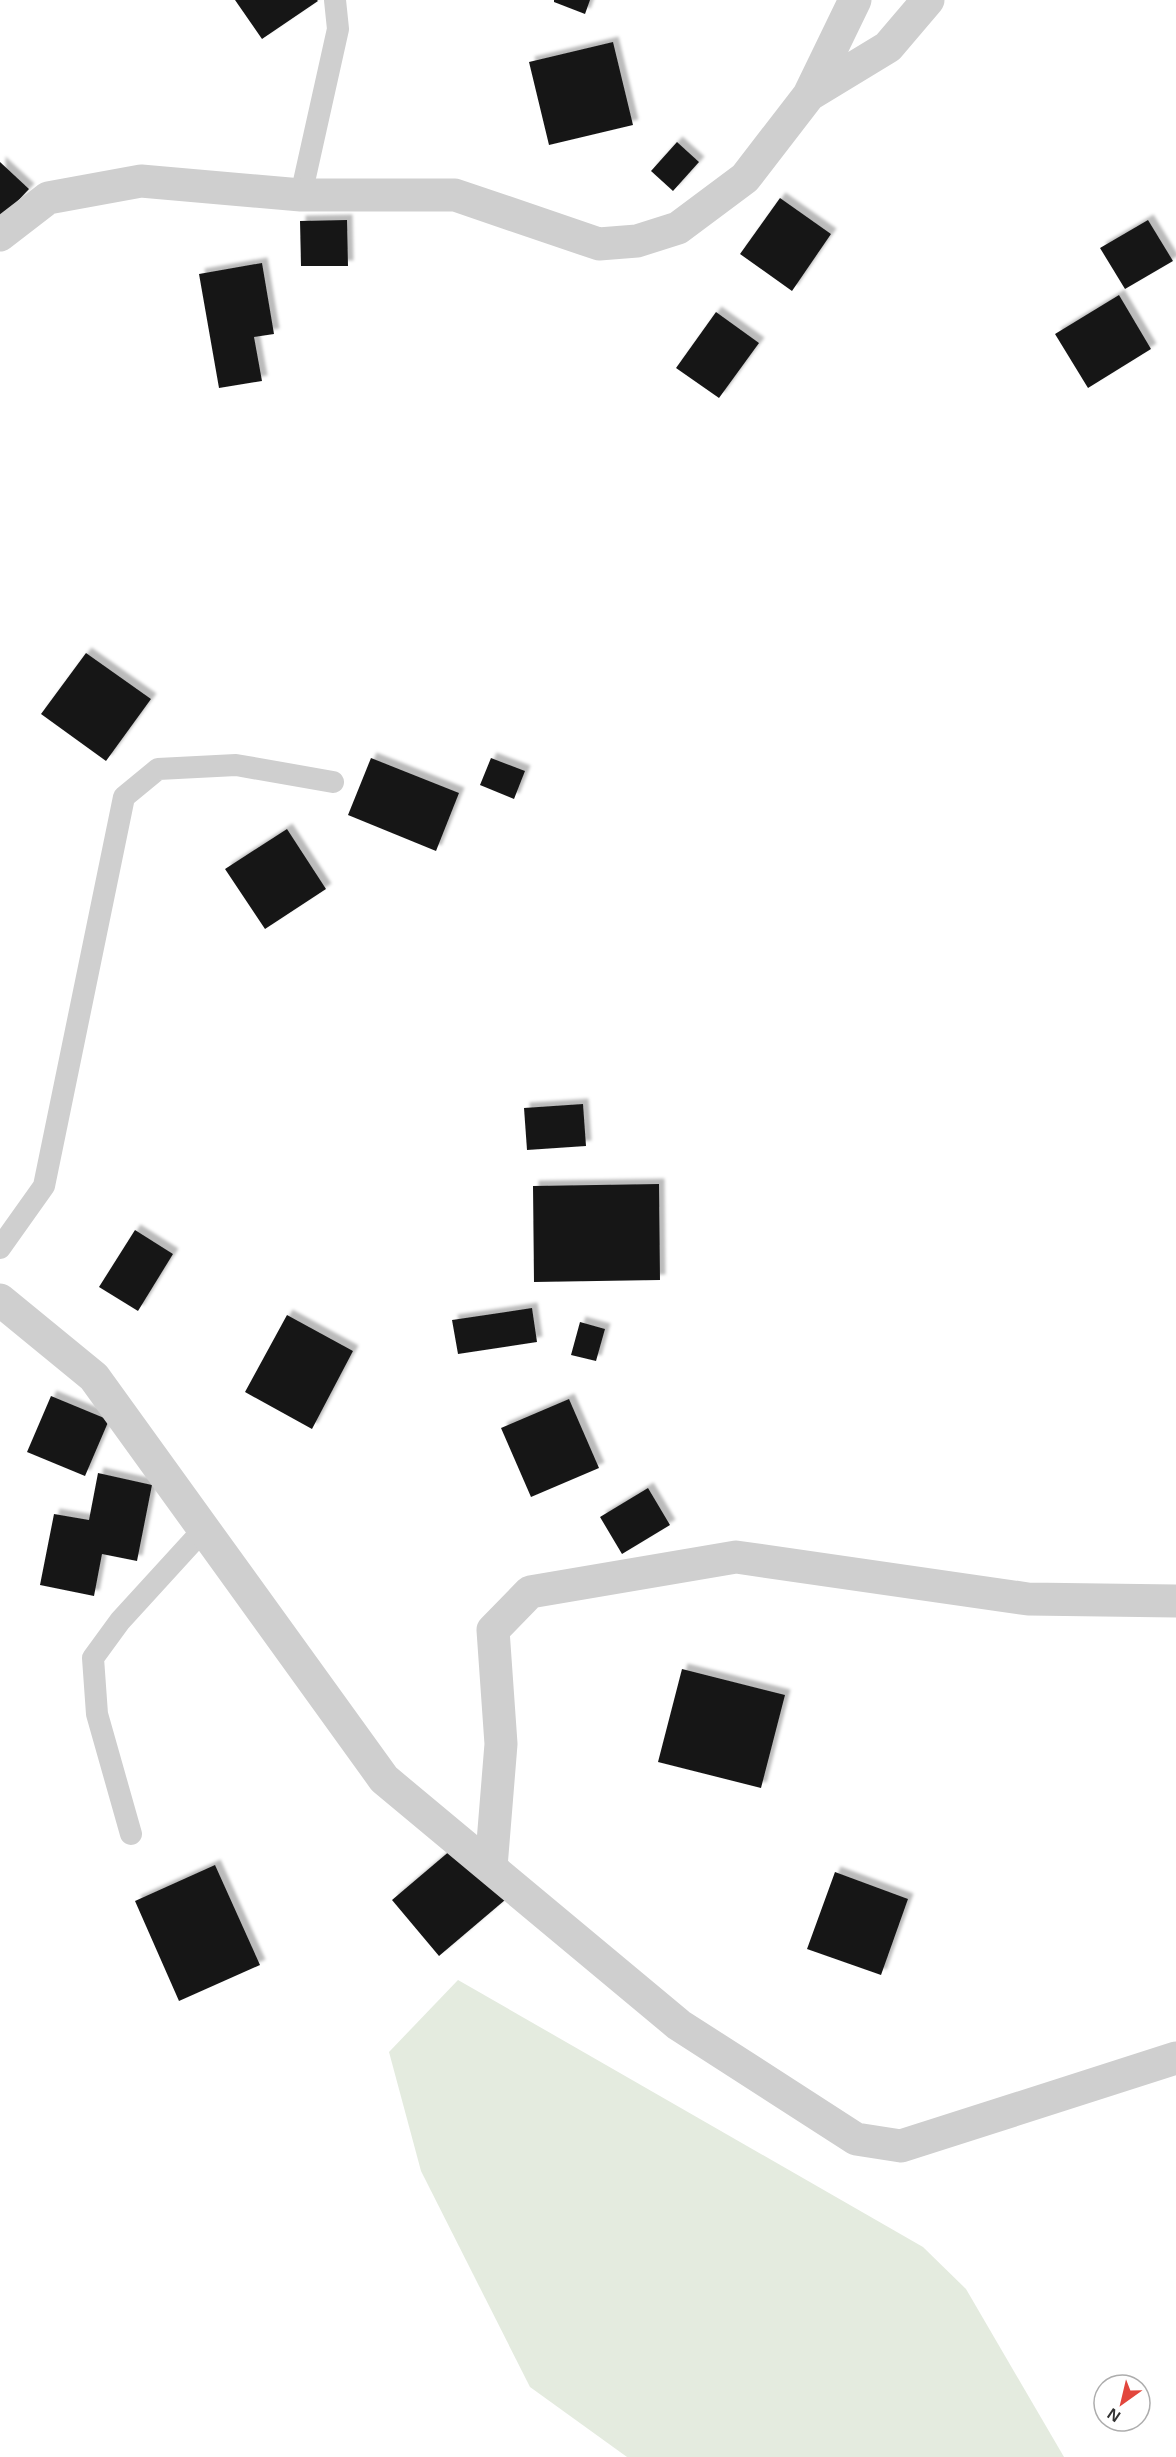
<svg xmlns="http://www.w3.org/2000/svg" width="1176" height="2457" font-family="Arial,sans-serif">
<defs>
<filter id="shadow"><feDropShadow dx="5.5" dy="-5.5" stdDeviation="1.5" flood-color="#0004"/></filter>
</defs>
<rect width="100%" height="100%" fill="#fff"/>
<path fill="#e4ebdf" d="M458,1980L923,2247L966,2289L1064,2457H627L530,2387L421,2171L389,2052Z"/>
<path fill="#191919" filter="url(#shadow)" d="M235,0H317L318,1L262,39Z
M554,0H590L585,14L554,2Z
M613,42L633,125L549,145L529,62Z
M677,142L699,162L673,191L651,171Z
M0,162L29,189L0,220Z
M780,198L831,234L792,291L740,254Z
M347,220L348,266H301L300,221Z
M1148,220L1173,261L1125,289L1100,248Z
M262,263L274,334L254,337L262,381L219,388L199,274Z
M1119,295L1151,349L1088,388L1055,334Z
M716,312L759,343L719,398L676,368Z
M86,653L151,699L106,761L41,714Z
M371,758L459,793L436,851L348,815Z
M491,758L525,771L514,799L480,785Z
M287,829L326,889L265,929L225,869Z
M583,1104L586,1146L527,1150L524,1108Z
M659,1184L660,1280L534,1282L533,1186Z
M135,1230L173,1254L138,1311L99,1287Z
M532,1308L537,1342L458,1354L452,1320Z
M287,1315L353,1351L312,1429L245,1392Z
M580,1322L605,1329L596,1361L571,1355Z
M51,1396L109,1420L85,1476L27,1452Z
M569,1399L599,1468L531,1497L501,1428Z
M98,1473L152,1485L137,1561L102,1554L94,1596L40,1585L54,1514L89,1520Z
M648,1488L670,1525L622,1554L600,1517Z
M682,1669L785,1695L761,1788L658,1762Z
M458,1844L505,1900L439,1956L392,1900Z
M215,1865L260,1965L179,2001L135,1901Z
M835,1872L908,1899L881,1975L807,1949Z"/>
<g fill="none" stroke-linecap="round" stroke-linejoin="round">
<path stroke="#cfcfcf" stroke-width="22" d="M301,195L338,29L335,0
M0,1248L44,1186L124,797L158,769L236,765L333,782
M131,1834L97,1714L93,1658L120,1621L204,1529"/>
<path stroke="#cfcfcf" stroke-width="33" d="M809,95L888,47L928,0
M0,235L48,198L141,181L301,195H455L599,244L637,241L678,228L745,178L809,95L855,0
M0,1300L94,1377L384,1779L679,2025L856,2139L901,2146L1176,2058
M491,1867L501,1744L493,1630L530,1592L736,1557L1028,1599L1176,1601"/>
</g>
<g transform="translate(1122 2403) rotate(214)"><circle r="28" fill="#ffffff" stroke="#adadad" stroke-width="1.5"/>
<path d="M0-4.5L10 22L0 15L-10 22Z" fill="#e2463c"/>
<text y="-9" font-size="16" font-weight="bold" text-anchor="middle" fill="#323232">N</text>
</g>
</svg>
